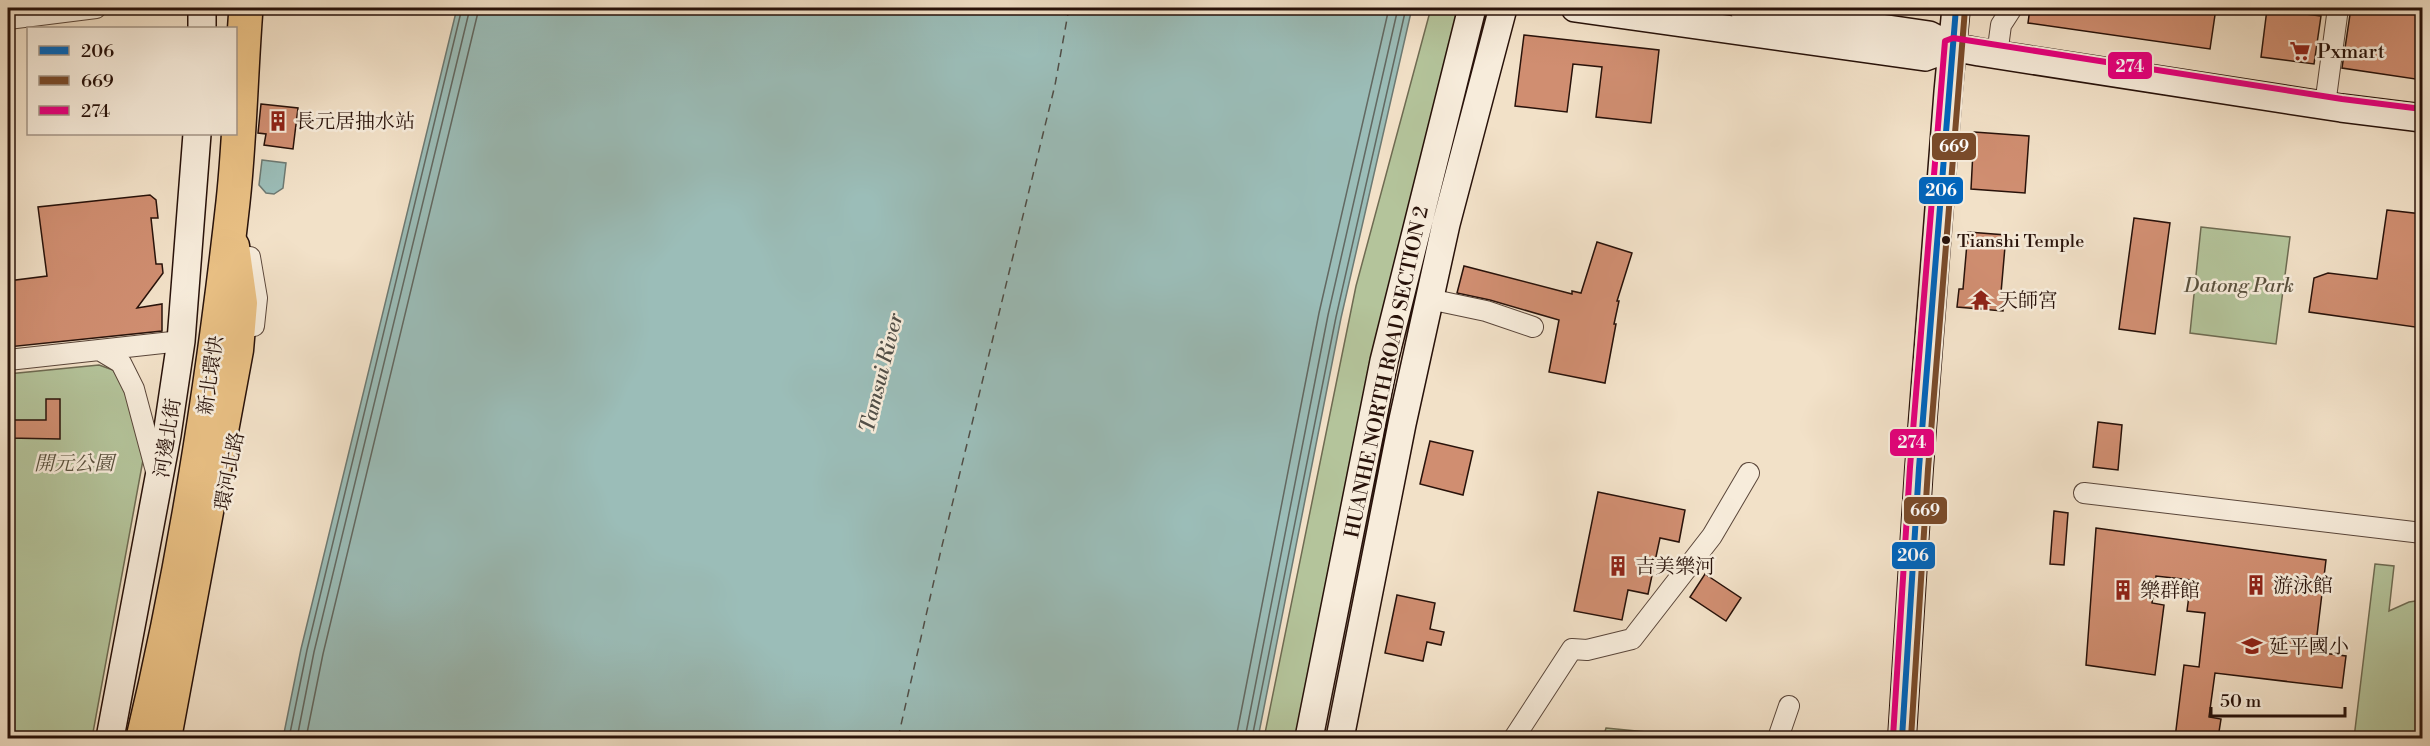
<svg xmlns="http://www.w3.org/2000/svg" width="2430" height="746" font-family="'Libre Bodoni','Noto Serif TC',serif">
<rect width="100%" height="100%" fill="#f2e1c8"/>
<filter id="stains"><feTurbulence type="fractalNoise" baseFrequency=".00333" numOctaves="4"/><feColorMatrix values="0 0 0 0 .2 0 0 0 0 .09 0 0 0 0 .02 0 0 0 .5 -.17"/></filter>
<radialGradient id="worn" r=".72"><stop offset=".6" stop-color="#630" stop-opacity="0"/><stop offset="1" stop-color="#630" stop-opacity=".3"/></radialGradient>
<path fill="#b4c49b" stroke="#6e6b52" stroke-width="1.5" d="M1431,8H1462L1297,738H1264L1356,286Z
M2201,227L2290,237L2276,344L2190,333Z
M99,365L113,370L124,387L143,460L92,738H8V374Z
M2375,564L2394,566L2389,611L2409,602L2422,600V738H2354Z
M1606,728L1708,738H1603Z"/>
<path fill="#9bbdb8" stroke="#6d7972" stroke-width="1.5" d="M457,8H1412L1341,318L1258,738H283L301,649Z
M262,160L286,163L283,188L274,194L266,193L259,185Z"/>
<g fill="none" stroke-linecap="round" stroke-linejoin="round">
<path stroke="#626861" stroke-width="1.5" d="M289,738L307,650L462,8
M297,738L314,652L470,8
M306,738L323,654L479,8
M1236,738L1319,313L1389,8
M1245,738L1328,315L1398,8
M1252,738L1336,317L1406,8"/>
<path stroke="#504e47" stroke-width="1.5" stroke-dasharray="8 6" stroke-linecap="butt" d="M898,738L941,550L1055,85L1069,8"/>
</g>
<path fill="#d08e71" stroke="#28120a" stroke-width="1.5" d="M2030,8H2216L2210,49L2028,23Z
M2351,8H2422V80L2342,68Z
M2267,9L2321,16L2314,64L2261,57Z
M1524,35L1659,50L1651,123L1596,117L1602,67L1573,64L1567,112L1515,106Z
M261,104L298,108L293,149L264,145L266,134L258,133Z
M1974,132L2029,136L2025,193L1971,189Z
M150,195L156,200L158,218H151L156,264H162L163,273L137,308L162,304V331L8,347V281L47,276L38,207Z
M2387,210L2422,214V328L2309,312L2314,278L2328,273L2377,279Z
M2134,218L2170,223L2155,334L2119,329Z
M1968,232L2006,235L2001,293H2005L2003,311L1957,307L1959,289H1963Z
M1597,242L1632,253L1617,301H1619L1614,324H1616L1605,383L1549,372L1559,320L1490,300L1457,293L1464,266L1572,294V291L1581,293Z
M46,399H60V439L8,438V420H46Z
M2098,422L2122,425L2118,470L2093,467Z
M1430,441L1473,451L1463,495L1420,484Z
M1598,492L1685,510L1679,542L1660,538L1648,594L1628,590L1622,620L1574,611Z
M2054,511L2068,513L2064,565L2050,564Z
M2096,528L2326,560L2315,652L2346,656L2342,688L2215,673L2209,717L2221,719L2218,738H2175L2184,665L2199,667L2205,613L2187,611L2191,580L2156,576L2152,603L2164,605L2155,675L2086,665Z
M1705,574L1741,598L1726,621L1690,597Z
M1397,595L1435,603L1430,629L1444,632L1441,645L1427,642L1423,661L1385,653Z"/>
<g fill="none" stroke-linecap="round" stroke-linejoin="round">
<g stroke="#5a463a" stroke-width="22">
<path id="street" d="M8,19L96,8
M1997,55L2001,25L2012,8
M2325,105L2338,8
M250,257L257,298L254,326
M1429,299L1486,311L1533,327
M101,351L121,363L134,389L157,475
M8,360L181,341
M2084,493L2422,533
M1514,738L1572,649L1587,650L1632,639L1712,536L1749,473
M1778,738L1789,706"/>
</g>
<g stroke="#28120a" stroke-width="30">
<path id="secondary" d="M202,8V28
M1575,8L1925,57L1952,47
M1743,8L1929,35L1952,47L1979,52L2341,108L2422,118
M110,738L167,435L181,341L197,134
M1309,738L1384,361L1472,8
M1340,738L1402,424L1446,224L1503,8
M1902,738L1919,468L1948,92L1956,8"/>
</g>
<g stroke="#28120a" stroke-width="33">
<path id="primary" d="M166,738L238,350L242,303L234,246"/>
</g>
<g stroke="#28120a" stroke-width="36">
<path id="highway" d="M143,738C185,563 213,382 233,202C240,138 241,72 246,8"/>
</g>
<use href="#street" stroke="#f7ecdb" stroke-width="20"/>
<use href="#secondary" stroke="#f7ecdb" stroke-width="27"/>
<use href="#primary" stroke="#e9c084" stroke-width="30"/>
<use href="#highway" stroke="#e9c084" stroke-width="33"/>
<g stroke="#f7ecdb" stroke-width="10">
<path id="bus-1" d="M1902,738L1919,468L1956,8"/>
</g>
<g stroke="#f7ecdb" stroke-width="10">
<path id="bus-2" d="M1911,738L1928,469L1965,9"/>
</g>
<g stroke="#f7ecdb" stroke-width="10">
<path id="bus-3" d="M1893,737L1910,467L1945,41L1953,38L2342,99L2422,109"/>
</g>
<use href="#bus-1" stroke="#0065bd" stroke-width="6"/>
<use href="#bus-2" stroke="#7a4b2a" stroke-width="6"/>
<use href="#bus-3" stroke="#e5007d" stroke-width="6"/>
</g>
<defs>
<g id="supermarket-bare" transform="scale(1.62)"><path d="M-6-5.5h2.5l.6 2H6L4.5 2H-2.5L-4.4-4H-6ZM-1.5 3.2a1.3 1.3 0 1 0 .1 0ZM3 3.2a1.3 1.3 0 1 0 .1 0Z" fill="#8f2418" stroke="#f7ecdb" stroke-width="2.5" paint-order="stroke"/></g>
<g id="building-bare" transform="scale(1.62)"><path d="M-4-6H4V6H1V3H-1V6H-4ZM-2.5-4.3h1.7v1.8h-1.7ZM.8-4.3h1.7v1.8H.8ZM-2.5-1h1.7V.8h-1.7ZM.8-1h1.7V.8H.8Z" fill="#8f2418" stroke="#f7ecdb" stroke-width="2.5" paint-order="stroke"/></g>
<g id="temple-bare" transform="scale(1.62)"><path d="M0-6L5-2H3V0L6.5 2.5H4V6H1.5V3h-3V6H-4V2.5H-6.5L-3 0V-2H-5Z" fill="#8f2418" stroke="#f7ecdb" stroke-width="2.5" paint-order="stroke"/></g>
<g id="school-bare" transform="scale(1.62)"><path d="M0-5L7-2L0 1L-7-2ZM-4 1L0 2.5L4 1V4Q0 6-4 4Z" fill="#8f2418" stroke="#f7ecdb" stroke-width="2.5" paint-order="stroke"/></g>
</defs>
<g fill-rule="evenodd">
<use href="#supermarket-bare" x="2300" y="51"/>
<use href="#building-bare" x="278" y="121"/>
<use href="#temple-bare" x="1981" y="300"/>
<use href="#building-bare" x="1618" y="566"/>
<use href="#building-bare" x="2256" y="585"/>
<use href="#building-bare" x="2123" y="590"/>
<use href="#school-bare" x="2252" y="646"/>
</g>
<circle fill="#28120a" stroke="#f7ecdb" stroke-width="2" cx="1946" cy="240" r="5"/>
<g text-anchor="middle" stroke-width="5" stroke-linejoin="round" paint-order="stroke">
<g font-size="18" fill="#28120a" stroke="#f7ecdb" text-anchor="start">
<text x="1957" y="247">Tianshi Temple</text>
</g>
<g font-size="20" fill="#28120a" stroke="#f7ecdb" text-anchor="start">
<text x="2317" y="58">Pxmart</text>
<text x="295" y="128">長元居抽水站</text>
<text x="1998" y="307">天師宮</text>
<text x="1635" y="573">吉美樂河</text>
<text x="2273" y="592">游泳館</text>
<text x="2140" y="597">樂群館</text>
<text x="2269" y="653">延平國小</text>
</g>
<g font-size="20" font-style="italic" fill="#59503d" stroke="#f7ecdb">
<text x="2239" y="292">Datong Park</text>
<text x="74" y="470">開元公園</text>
</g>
<g font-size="20" fill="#28120a" stroke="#f7ecdb">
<text transform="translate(1386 372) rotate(-78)" y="7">HUANHE NORTH ROAD SECTION 2</text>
<text transform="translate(210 375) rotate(-82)" y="7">新北環快</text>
<text transform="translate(167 438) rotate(-81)" y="7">河邊北街</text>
<text transform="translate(229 471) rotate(-79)" y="7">環河北路</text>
</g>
<g font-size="21" font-style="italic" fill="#504e47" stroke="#f7ecdb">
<text transform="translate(881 373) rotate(-76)" y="7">Tamsui River</text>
</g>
</g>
<g stroke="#f7ecdb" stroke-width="2">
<rect x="2107" y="51" width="46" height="29" rx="6" fill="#e5007d"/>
<rect x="1931" y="132" width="46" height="29" rx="6" fill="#7a4b2a"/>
<rect x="1918" y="176" width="46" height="29" rx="6" fill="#0065bd"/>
<rect x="1889" y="428" width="46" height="29" rx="6" fill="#e5007d"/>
<rect x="1903" y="496" width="45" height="29" rx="6" fill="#7a4b2a"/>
<rect x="1891" y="541" width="45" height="29" rx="6" fill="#0065bd"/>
</g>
<g font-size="16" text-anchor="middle" font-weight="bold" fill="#fff">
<text x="2130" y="72">274</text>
<text x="1954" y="152">669</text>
<text x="1941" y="196">206</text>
<text x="1912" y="448">274</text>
<text x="1925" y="516">669</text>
<text x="1913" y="561">206</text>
</g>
<rect width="2430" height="746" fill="none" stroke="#f2e1c8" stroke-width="30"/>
<rect x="9" y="9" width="2412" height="728" fill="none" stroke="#28120a" stroke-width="3"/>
<rect x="15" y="15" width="2400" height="716" fill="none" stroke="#28120a" stroke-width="1.5"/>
<rect x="27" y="27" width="210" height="108" fill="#f7ecdb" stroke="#a49587" stroke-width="1.5"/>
<rect x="39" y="46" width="30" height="9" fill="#0065bd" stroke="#a49587" stroke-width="1.5"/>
<text x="81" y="57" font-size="18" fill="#28120a">206</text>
<rect x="39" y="76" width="30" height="9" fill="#7a4b2a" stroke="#a49587" stroke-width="1.5"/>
<text x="81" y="87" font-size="18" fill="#28120a">669</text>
<rect x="39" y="106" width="30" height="9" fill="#e5007d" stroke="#a49587" stroke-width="1.5"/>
<text x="81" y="117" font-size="18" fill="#28120a">274</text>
<path d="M2211 707v9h134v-9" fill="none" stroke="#28120a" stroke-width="3"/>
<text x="2220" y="707" font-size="18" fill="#28120a" stroke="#f7ecdb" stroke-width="4.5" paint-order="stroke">50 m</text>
<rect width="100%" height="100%" filter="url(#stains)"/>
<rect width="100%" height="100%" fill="url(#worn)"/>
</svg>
